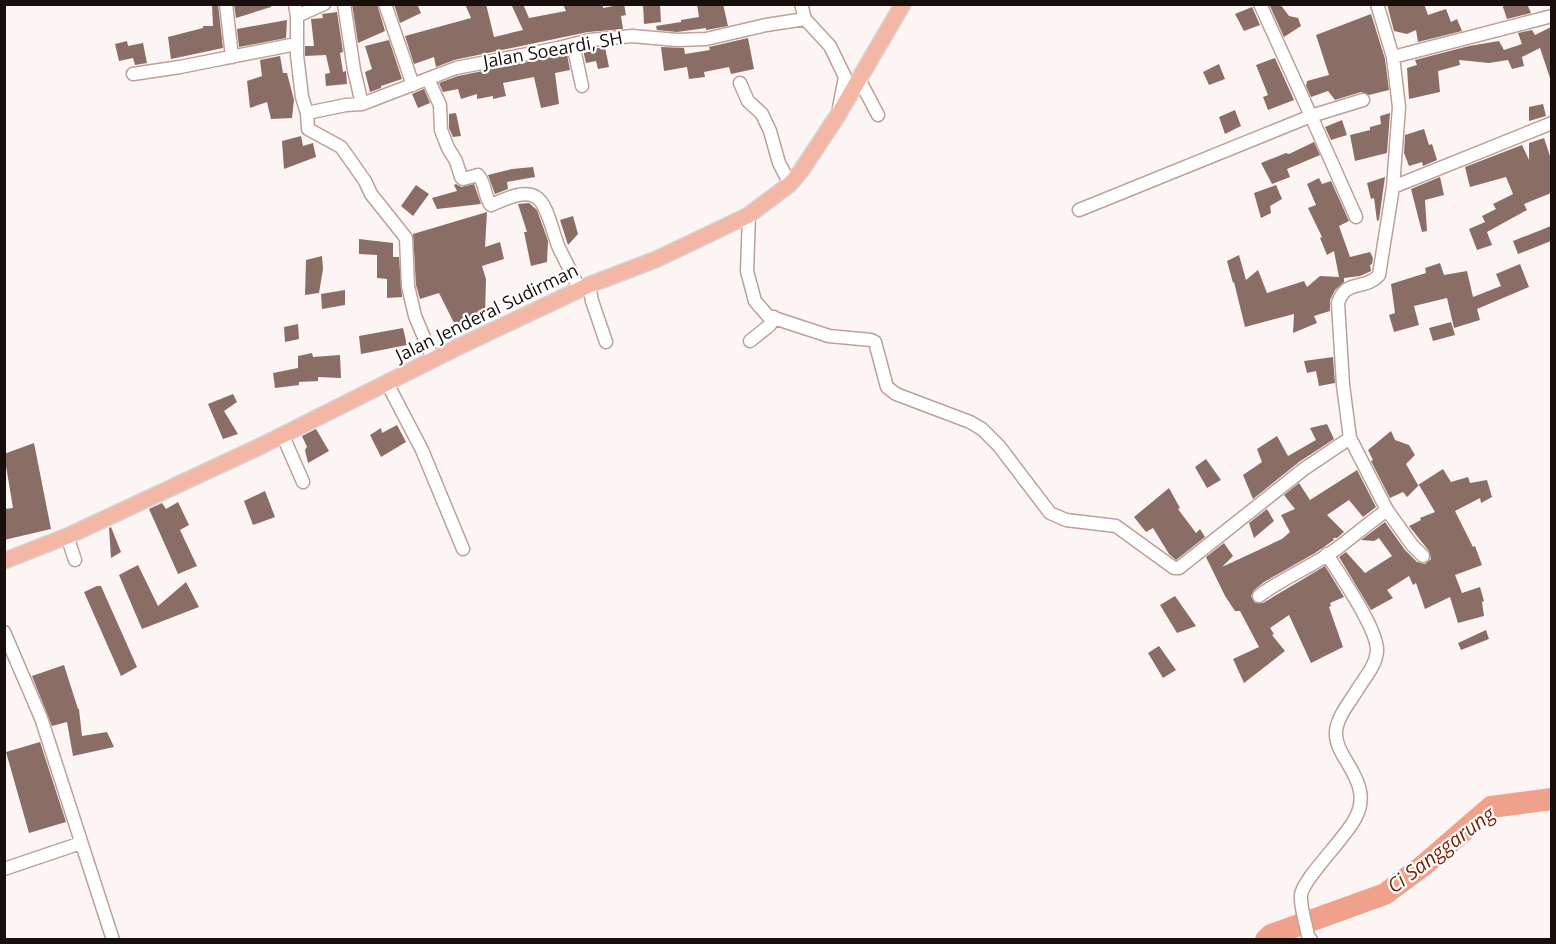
<svg xmlns="http://www.w3.org/2000/svg" width="1556" height="944" font-family="'Open Sans',sans-serif">
<rect width="100%" height="100%" fill="#fcf5f4"/>
<g fill="none" stroke-linecap="round" stroke-linejoin="round">
<path stroke="#efa18b" stroke-width="22" d="M1266,940L1271,935L1385,894L1424,865L1491,807L1552,799"/>
</g>
<path fill="#8a6e66" d="M212,4H218L223,48L171,59L168,37L203,28V26H213Z
M234,4H271V7L236,18Z
M352,4H377L385,31L358,43Z
M394,4H417L421,13L400,23Z
M465,4H486L494,37L523,30L511,4H523L529,18L566,11L563,4H603V8L624,4L626,15L621,16L623,29L588,32L454,60L436,67L434,57L414,64L405,36L471,18Z
M643,4H660L661,22L644,24Z
M697,4H723L728,26L706,30V28L677,32L657,30L656,26L681,22V20L699,17Z
M1269,4H1280L1289,16L1298,18L1301,26L1284,37Z
M1387,4H1424L1428,15L1446,9L1451,22L1457,19L1462,31L1418,42L1416,30L1407,34L1394,31Z
M1502,4H1527L1531,13L1507,19Z
M1252,7L1260,25L1244,31L1235,14Z
M337,12L343,52L340,53L343,72L346,71L347,84L326,86L325,74L330,73L326,55L305,56V46H314L311,19L323,18L322,14Z
M1371,14L1385,59L1389,90L1369,95L1361,92L1335,100L1328,91L1311,97L1306,86L1307,81L1329,75L1316,35Z
M287,20L286,38L239,47L237,29Z
M1551,27V78H1550L1540,48L1522,57L1524,66L1512,69L1508,60L1489,63L1459,60L1460,65L1438,71L1440,92L1409,99L1407,68L1417,65L1415,60L1469,46L1499,41L1504,50L1522,44L1518,33L1532,30L1535,35Z
M748,38L754,69L731,74L729,67L704,72L705,77L689,79L687,67L664,71L661,47L684,48L685,54L710,50L709,47Z
M389,40L402,79L381,86V88L370,92L365,72L372,69L365,46Z
M127,41L128,46L143,43L147,63L135,65L133,58L119,61L115,44Z
M605,47L609,67L598,69L596,61L586,63L583,50Z
M567,54L570,70L555,73L559,104L541,108L534,77L503,83L506,96L493,99V96L477,99V94L461,99L458,89L443,92L439,83L458,76Z
M280,56L283,73H287L294,100L292,118L271,119L267,102L250,108L247,81L262,76L260,60Z
M1275,58L1294,100L1268,110L1263,97L1268,95L1256,65Z
M1219,64L1225,79L1209,85L1203,72Z
M424,89L430,103L418,108L412,94Z
M1543,104L1546,116L1529,121V107Z
M1235,110L1241,126L1225,134L1219,117Z
M456,113L461,136L453,137L449,128V114Z
M1390,113L1387,153L1355,161L1350,135L1370,130V127L1381,124L1380,116Z
M1342,120L1347,135L1331,140L1325,127Z
M1424,129L1429,145L1432,144L1437,160L1423,166L1422,162L1409,166L1404,153L1405,135Z
M301,136L303,146L313,143L316,157L284,169L282,141Z
M1544,138L1551,159V193L1524,204L1527,210L1487,232L1492,245L1477,250L1469,229L1485,222L1482,216L1496,209L1493,204L1513,194L1506,177L1470,187L1465,167L1522,145L1529,160V143Z
M1314,142L1320,155L1287,169L1290,177L1272,184L1261,163L1286,153L1289,154Z
M533,167L535,177L507,182L508,189L495,194L488,175L512,169Z
M1385,177L1379,220L1377,221L1374,198L1371,199L1367,183Z
M1440,177L1444,195L1425,200L1427,231L1422,232L1411,189Z
M1319,178L1322,184L1331,181L1349,221L1339,226L1350,257L1370,252L1373,258L1372,264L1370,265L1371,271L1360,276L1344,278V282L1335,290L1330,300V311L1314,316L1317,323L1293,333L1294,314L1245,327L1234,282L1233,283L1227,261L1239,255L1246,280L1258,270L1267,293L1304,281L1307,287L1320,276L1339,277L1334,251L1327,255L1320,238L1322,237L1308,208L1316,205L1307,184Z
M456,184L461,187L474,184L481,204L437,209L432,198L457,191L454,185Z
M416,185L429,194L413,216L401,206Z
M1276,185L1282,199L1270,206L1271,213L1261,218L1254,193Z
M529,203L537,210L548,241L547,262L531,266L524,232H527L518,204Z
M487,212L485,247L500,242L504,259L482,266L486,279L485,314L456,327L439,293L420,299L416,285L413,234Z
M573,216L578,234L568,245L560,220Z
M1551,226V241L1518,254L1513,241Z
M359,239L393,243V257H399L402,297L387,298V279L377,278V255L359,254Z
M322,256L323,269L319,293L305,295L306,260Z
M1440,263L1444,275L1467,271L1473,297L1501,286L1496,274L1520,264L1529,287L1477,309L1480,320L1454,328L1447,298L1414,306L1419,325L1394,332L1389,315L1395,313L1391,284L1426,273L1425,268Z
M345,290V305L322,309L321,294Z
M1451,322L1455,335L1433,341L1429,328Z
M298,324L299,339L285,342L284,327Z
M403,328L407,345L361,354L359,336Z
M312,353L313,357L340,355L341,378L318,377V381L299,382V385L275,388L273,373L298,368V356Z
M1333,357L1335,383L1319,386L1316,371L1307,373L1304,361Z
M233,394L237,402L224,411L238,434L223,439L208,404Z
M1327,424L1334,439L1299,462L1253,499L1243,475L1262,462L1257,449L1277,436L1288,456L1316,440L1310,428Z
M397,425L406,442L381,457L370,435L381,428L382,433Z
M316,429L329,451L308,463L305,450L307,447L302,436Z
M1391,431L1395,440L1409,445L1415,455L1406,464L1418,485L1443,469L1451,482L1468,477L1470,483L1487,480L1492,497L1481,503L1480,498L1455,511L1473,547L1475,546L1482,565L1455,575L1462,593L1480,587L1484,601L1482,602L1484,616L1458,623L1450,597L1425,609L1416,583L1413,585L1409,576L1387,590L1393,598L1371,610L1339,557L1346,552L1365,573L1392,556L1379,538L1374,541L1361,540L1385,522L1405,550L1417,562L1425,564L1431,559L1429,551L1409,526L1421,520L1420,518L1435,512L1419,485L1407,497L1403,492L1390,498L1371,461L1373,460L1368,450Z
M34,443L51,529L4,540V509L13,508L4,454Z
M1206,459L1221,480L1207,488L1195,467Z
M1357,470L1376,507L1363,517L1349,500L1327,515L1344,532L1337,538H1333L1334,540L1315,553L1264,582L1254,590L1251,596L1255,603H1263L1325,566L1344,597L1330,603L1331,606L1329,607L1343,647L1311,663L1289,615L1270,628L1274,634L1272,635L1285,651L1244,683L1233,659L1259,647L1240,611H1235L1225,596L1206,557L1224,543L1233,556L1222,567L1282,539L1290,532L1281,515L1295,509L1284,495L1299,483L1310,500Z
M1169,488L1180,508L1178,509L1196,533L1200,529L1205,537L1176,560L1169,554L1153,528L1146,532L1134,517Z
M265,491L275,517L253,525L244,501Z
M178,502L189,525L180,530L197,566L178,574L149,509L162,503L166,509Z
M1267,509L1274,521L1254,538L1249,523Z
M111,527L121,552L111,558L109,528Z
M138,565L158,606L186,582L199,607L142,629L119,575Z
M97,586H101L137,667L121,676L84,592Z
M1175,596L1196,626L1177,633L1160,605Z
M1486,630L1489,639L1461,650L1458,643Z
M1159,646L1176,670L1163,678L1148,653Z
M64,665L78,709H79L82,736L107,732L114,747L73,756L67,722L52,726L32,676Z
M40,742L66,822L29,833L6,752Z"/>
<g fill="none" stroke-linecap="round" stroke-linejoin="round">
<g stroke="#bea098" stroke-width="15">
<path id="minor" d="M226,4L232,57
M295,4L297,16V55L302,97L307,113L308,129L341,147L365,181L371,194L406,238L408,286L415,316L433,359
M344,4L354,70L362,104
M385,4L413,85
M801,4L805,19L830,46L845,77L839,108
M1260,4L1311,116L1363,100
M297,16L324,4
M573,44L582,86
M1393,57L1552,16
M133,74L180,67L296,44
M428,79L440,105L441,130L448,148L456,161L461,177L463,179L478,175C486,183 484,197 491,205C503,200 524,189 536,197C548,204 553,235 559,248C566,262 573,276 580,290
M859,79L878,115
M740,83L748,101L762,114L770,131L779,163L790,184
M307,113L346,105L362,104L456,68L558,48L590,40L632,36L677,40L706,39L766,25L805,19
M1393,187L1552,123
M1079,210L1311,116L1356,217
M749,215L747,271L755,301L768,316L829,336L871,340L875,342L887,387L896,394L970,422L982,429L999,446L1050,513L1066,520L1116,526L1174,568H1179L1304,469L1350,438
M589,285L592,301L606,342
M750,341L770,325L774,317
M387,383L422,450L463,549
M283,436L303,482
M1387,510L1412,545L1423,556
M67,536L75,560
M1259,596C1284,577 1314,566 1339,547C1355,535 1370,522 1387,510L1350,438L1343,385L1338,303C1346,278 1365,291 1379,275L1393,187L1399,107L1393,57L1377,4
M4,632L41,718L113,940
M4,869L81,843
M1311,940L1308,936C1306,923 1300,908 1301,895C1303,878 1346,838 1356,817C1374,781 1334,758 1336,732C1337,716 1351,701 1359,687C1366,676 1376,665 1377,651C1378,629 1340,576 1327,554"/>
</g>
<g stroke="#d5d4d3" stroke-width="18">
<path id="major" d="M4,561L70,535L263,445L458,347L589,285L657,259L749,215L790,184L801,171L838,115L903,4"/>
</g>
<use href="#minor" stroke="#fff" stroke-width="12"/>
<use href="#major" stroke="#f5b7a5" stroke-width="15"/>
</g>
<g text-anchor="middle" stroke-width="4.5" stroke-linejoin="round" paint-order="stroke">
<g font-size="18" fill="#180e0b" stroke="#fff">
<text transform="translate(553 50) rotate(-10)" y="6">Jalan Soeardi, SH</text>
<text transform="translate(487 313) rotate(-26)" y="6">Jalan Jenderal Sudirman</text>
</g>
<g font-size="20" font-style="italic" fill="#7e2406" stroke="#fff">
<text transform="translate(1441 850) rotate(-37)" y="7">Ci Sanggarung</text>
</g>
</g>
<rect width="1556" height="944" fill="none" stroke="#180e0b" stroke-width="12"/>
</svg>
